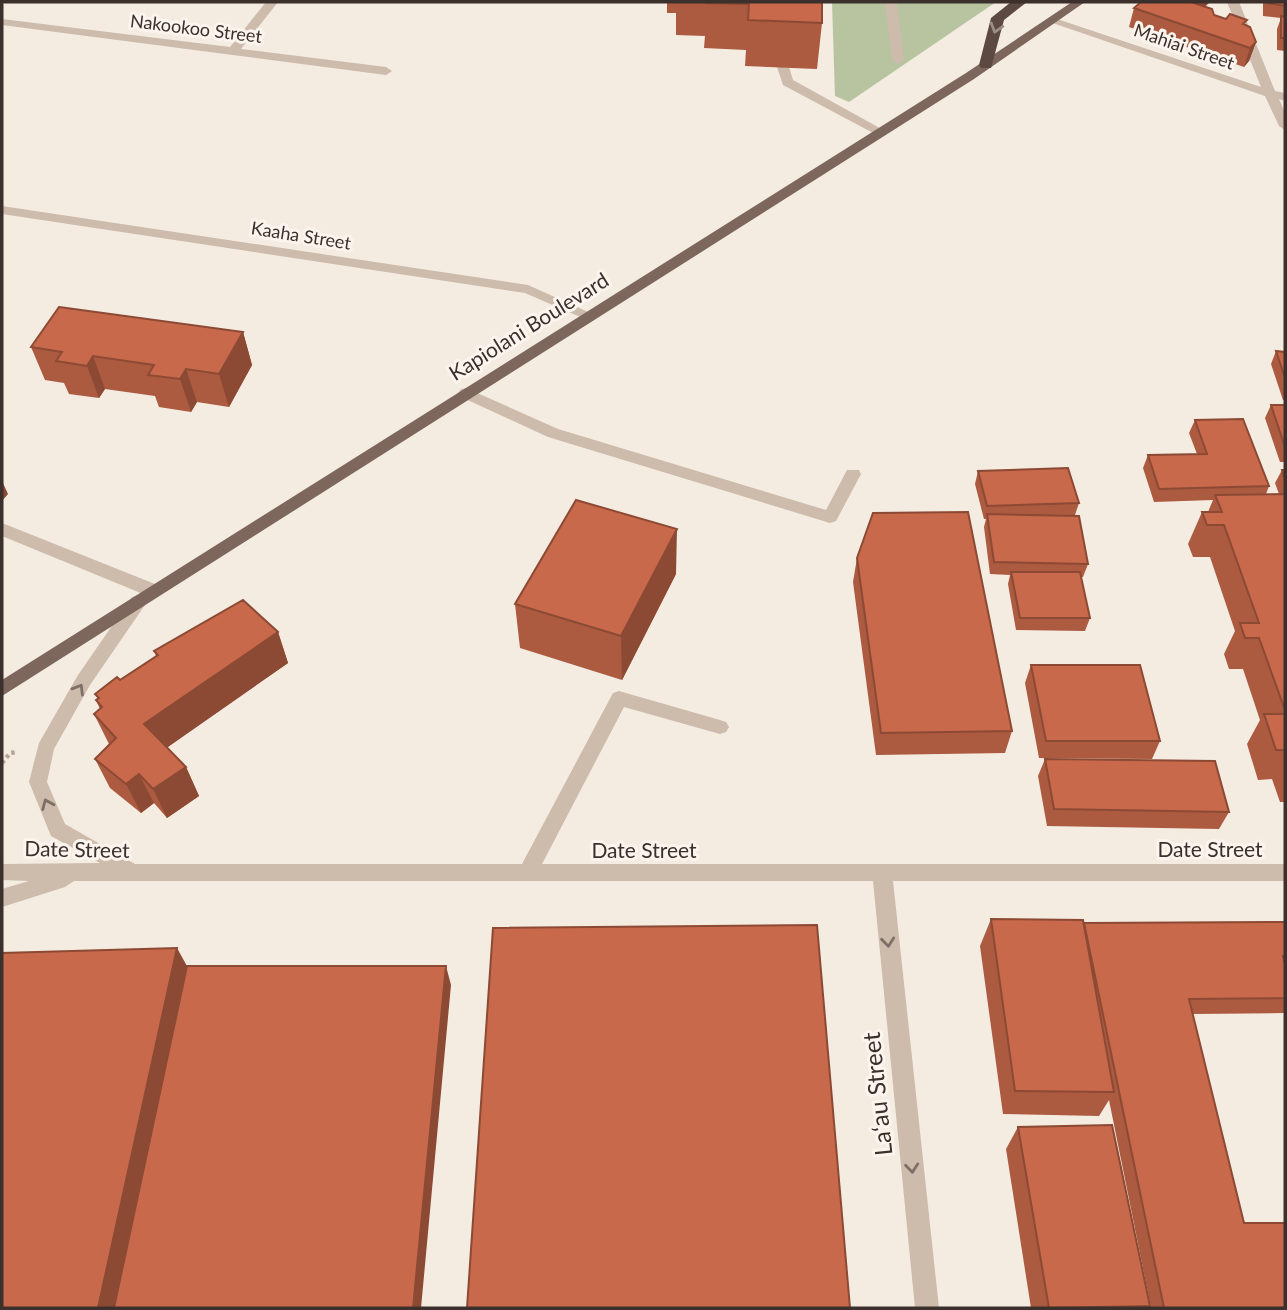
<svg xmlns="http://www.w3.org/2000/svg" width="1287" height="1310" font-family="Lato,sans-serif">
<rect width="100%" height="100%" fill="#f4ebe1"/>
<path fill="#b8c4a0" d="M832,2H996L849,102L835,96Z"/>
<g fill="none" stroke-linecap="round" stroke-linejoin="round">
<path stroke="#b9a596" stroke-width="4.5" stroke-dasharray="3.5 3.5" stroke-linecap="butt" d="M2,763L10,753L18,752"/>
<path fill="#cdbbac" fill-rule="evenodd" d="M266,2H278L241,49L386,67L392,71L386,75L2,25V19L230,47Z
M885,2H897L904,60L898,64L892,60Z
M1227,2H1239L1275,91L1285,93V101L1279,99L1285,113V130L1279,126L1265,96L1047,21L1057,19L1261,87Z
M783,63L789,67L793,80L885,131L875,134L783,85L777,67Z
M2,206L528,285L597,316L590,321L585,319L525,293L2,214Z
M466,388L558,429L826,510L847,470H859L861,474L836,521L830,523L548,437L461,397L458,393L461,389Z
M2,523L160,586L162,591L154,597L148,596L2,536Z
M138,595L147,602L90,685L54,749L47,782L65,824L135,864H522L613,693L619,691L720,720L726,722L729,727L726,732L720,734L624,707L542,864H1285V881H893L939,1308H915L873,881H74L65,887L2,907V889L29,881L2,880V864L100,863L51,836L29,782L39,743L78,675L132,597Z"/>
<path fill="#7d675c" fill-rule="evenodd" d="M1072,2H1085L974,79L2,696V680L966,73Z"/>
<path fill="#5c4a42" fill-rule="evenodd" d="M1011,2H1027L1004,20L991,68H981L979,65L991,18Z"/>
</g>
<path fill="#ac5a40" d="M667,2H822V23L817,69L745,66L746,50L704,48L705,36L676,35V13H667Z
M1263,2H1285V51L1277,50V29L1281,18L1263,16Z
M1205,6L1214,15L1245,25L1256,42L1249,61L1244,67L1129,27L1134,8Z
M243,332L252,365L229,407L197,402L191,412L159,407L155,396L105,389L99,398L69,394L64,383L45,380L31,347Z
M1276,351L1285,352V400H1283L1271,364Z
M1271,405H1285V462H1280L1265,418Z
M1195,420L1269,486L1266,494H1279L1275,483L1282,470H1285V802H1280L1272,779L1258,780L1247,744L1260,720L1243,669H1229L1224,654L1235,631L1210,557H1193L1188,544L1202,512H1208L1213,500L1154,502L1143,468L1148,455L1197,454L1189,433Z
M978,471L1079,503L1075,515L1061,516L1088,564L1083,577H1081L1090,618L1085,631L1016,630L1008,584L1010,575L990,574L984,527L986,519H984L975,484Z
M857,558L1012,731L1005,753L876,755L853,582Z
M676,574L622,680L520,648L515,604Z
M278,632L288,663L167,747L186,767L199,796L167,818L154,803L141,813L110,788L95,759L109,744L94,714L100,709L96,700L98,699L95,694L120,680L156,656L154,651Z
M1031,665L1160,741L1152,759L1039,758L1025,683Z
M1045,759L1229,812L1219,829L1047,826L1038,776Z
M991,919L1084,925L1285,922V1011L1284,1013L1192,1014L1244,1223L1285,1308H1151L1109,1100L1099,1116L1003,1114L980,946Z
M1018,1127L1150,1306L1147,1308H1031L1006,1149Z"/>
<path fill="#8c4a34" d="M1196,2H1210L1189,22L1194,3Z
M1256,42L1249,61L1244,67L1250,48Z
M243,332L252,365L229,407L219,374Z
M93,356L105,389L99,398L87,366Z
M186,369L197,402L191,412L180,379Z
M2,481L8,494L2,501Z
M677,529L676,574L622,680L621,636Z
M278,632L288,663L158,754L144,724Z
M186,767L199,796L167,818L153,789Z
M139,774L154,803L141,813L126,784Z
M177,948L198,986L131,1308H98Z
M446,966L451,985L421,1308H413Z"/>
<path fill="#c8694b" stroke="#8c4a34" stroke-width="2" d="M706,2H822V23L748,20L749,4L706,3Z
M1141,2H1196L1194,3L1212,9L1214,15L1226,19L1230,14L1247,20L1243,24L1250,27L1256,42L1250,48L1134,8Z
M1268,2H1285V6L1268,3Z
M1281,16L1285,17V38H1281Z
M59,307L243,332L219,374L186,369L180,379L148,375L154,365L93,356L87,366L56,361L62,352L31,347Z
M1276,351L1285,352V378Z
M1271,405H1285V447Z
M1243,419L1269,486L1159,489L1148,455L1207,454L1195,420Z
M1068,468L1079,503L987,506L978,471Z
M1282,470H1285V480Z
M1285,494V710L1259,638H1245L1240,623H1259L1224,525H1207L1202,512H1222L1215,495Z
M576,500L677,529L621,636L515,604Z
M968,512L1012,731L881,733L857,558L873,513Z
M987,514L1079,516L1088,564L994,562Z
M1011,572H1080L1090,618H1020Z
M243,600L278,632L144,724L186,767L153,789L139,774L126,784L95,759L116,738L94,714L102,707L96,700L99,698L95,694L117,677L120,680L158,655L154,651Z
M1031,665H1140L1160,741H1046Z
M1264,714H1285V750H1276Z
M1045,759L1215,761L1229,812L1054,809Z
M991,919L1083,920L1114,1092L1015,1091Z
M1285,922V956H1283L1285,964V998L1189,999L1244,1223H1285V1308H1164L1084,923Z
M817,925L850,1308H467L493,928Z
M177,948L98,1308H2V953Z
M187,966H446L413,1308H114Z
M1112,1125L1150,1306L1049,1308L1018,1127Z"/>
<defs><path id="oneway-chevron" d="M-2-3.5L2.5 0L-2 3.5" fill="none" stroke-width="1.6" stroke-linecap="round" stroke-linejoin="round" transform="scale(1.75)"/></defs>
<use stroke="#9c8e87" href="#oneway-chevron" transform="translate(996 28) rotate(107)"/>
<g stroke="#7d6f65">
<use href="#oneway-chevron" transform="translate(79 689) rotate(-59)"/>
<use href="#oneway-chevron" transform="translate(47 804) rotate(-113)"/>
<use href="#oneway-chevron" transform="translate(888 942) rotate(84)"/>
<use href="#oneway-chevron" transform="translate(912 1168) rotate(84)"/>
</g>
<g text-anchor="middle" stroke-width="6" stroke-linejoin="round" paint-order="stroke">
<g font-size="18" fill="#3b302b" stroke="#fbf5ee">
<text transform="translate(196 29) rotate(7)" y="6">Nakookoo Street</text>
<text transform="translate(1184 47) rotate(19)" y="6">Mahiai Street</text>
<text transform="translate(301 236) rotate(9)" y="6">Kaaha Street</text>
</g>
<g font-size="21" fill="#3b302b" stroke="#fbf5ee">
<text transform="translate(529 327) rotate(-32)" y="7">Kapiolani Boulevard</text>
<text transform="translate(77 850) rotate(1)" y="7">Date Street</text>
<text x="1210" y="857">Date Street</text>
<text x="644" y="858">Date Street</text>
</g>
<g font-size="24" fill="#3b302b" stroke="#fbf5ee">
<text transform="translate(878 1094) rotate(-96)" y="8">Laʻau Street</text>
</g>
</g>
<rect width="1287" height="1310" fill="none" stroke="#3b302b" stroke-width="7"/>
</svg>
